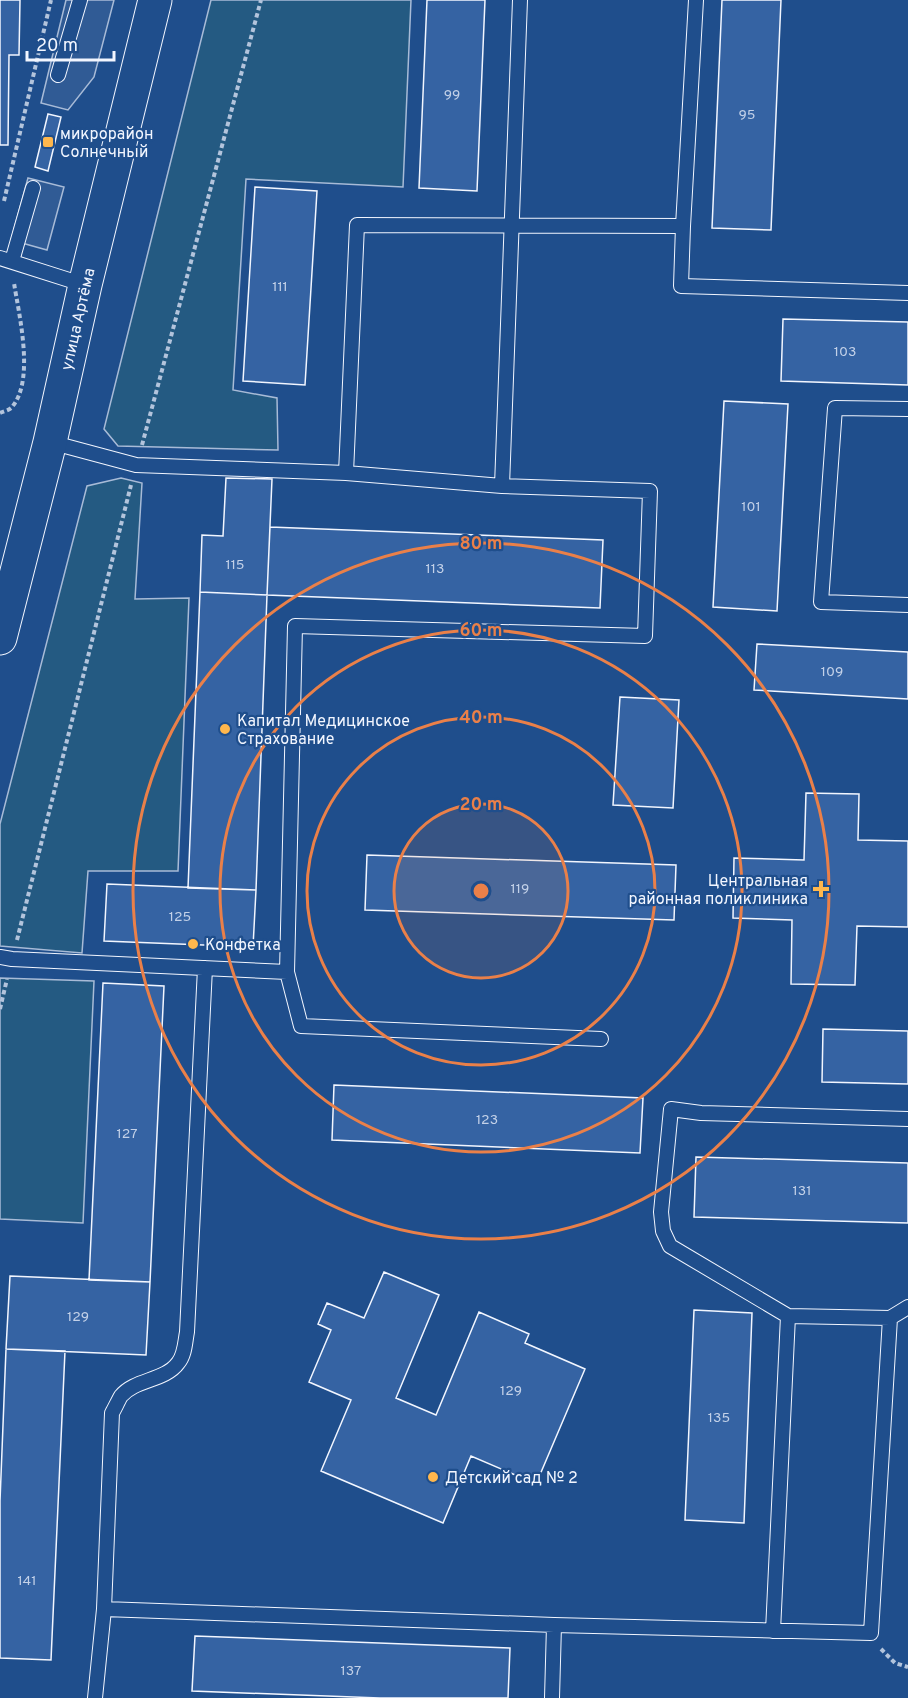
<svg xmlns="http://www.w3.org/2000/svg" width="908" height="1698" font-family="Overpass,sans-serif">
<rect width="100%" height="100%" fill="#1f4e8c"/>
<path fill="#245a82" stroke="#a8bbd7" stroke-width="1.5" d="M211,0H411L403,187L246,179L233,390L277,398L278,450L118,446L104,429Z
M121,478L142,483L135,599L189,598L178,871H88L82,953L0,946V824L87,486Z
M0,978L94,981L83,1223L0,1219Z"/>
<path fill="#305b95" stroke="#a8bbd7" stroke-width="1.5" d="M66,0H114L94,77L68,110L41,103Z
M28,178L64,187L47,250L11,240Z"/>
<path fill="#3563a3" stroke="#f2f6ff" stroke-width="1.5" d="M0,0H20L19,55H9L8,145H0Z
M427,0H485L477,191L419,188Z
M722,0H781L771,230L712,228Z
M48,114L61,117L48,171L35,167Z
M255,187L317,191L305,385L243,381Z
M783,319L908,322V385L781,381Z
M724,401L788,404L777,611L713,607Z
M226,478L272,479L267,595L200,592L202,535L223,536Z
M270,527L603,540L600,608L267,595Z
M200,592L267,595L256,890L188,888Z
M757,644L908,652V699L754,690Z
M620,697L679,700L673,808L613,805Z
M806,793L859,794L858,840L908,841V927L857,926L855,985L791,984L792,920L733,918L734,858L804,860Z
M367,855L676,865L674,920L365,910Z
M107,884L256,890L253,947L104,941Z
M103,983L164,986L150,1282L89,1280Z
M823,1029L908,1031V1084L822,1082Z
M334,1085L643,1098L640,1153L332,1140Z
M696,1157L908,1163V1223L694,1217Z
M384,1272L439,1295L396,1398L436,1415L479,1312L529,1334L525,1343L585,1369L536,1484L471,1456L443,1523L321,1471L351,1400L309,1382L331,1330L318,1324L327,1303L364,1318Z
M10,1276L150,1282L146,1355L6,1349Z
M694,1310L752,1313L744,1523L685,1520Z
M6,1349L65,1351L51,1660L0,1658V1501Z
M195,1636L510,1648L508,1698H380L192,1691Z"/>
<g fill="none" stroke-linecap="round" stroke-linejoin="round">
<g stroke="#f2f6ff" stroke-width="16">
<path id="lane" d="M696,0L683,226L681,286L908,293
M58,75L80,0
M0,258L85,285
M12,261L33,188
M908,409L835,408L821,602L908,605
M50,442L136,465L346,473L502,486L650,491L645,636L295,626L287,972L301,1026L601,1039
M346,473L357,225L683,226
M502,486L520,0
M0,957L12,959L287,972
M788,1316L670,1246L663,1231L661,1212L671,1109L701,1113L908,1119
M104,1609L554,1625L871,1633L890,1318
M773,1631L788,1316L890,1318L908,1307
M95,1698L104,1609L112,1413C115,1408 118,1401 121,1396C135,1379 165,1381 178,1363C185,1355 185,1342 187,1332L205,968
M552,1698L554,1625"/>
</g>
<g stroke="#f2f6ff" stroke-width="35">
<path id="secondary" d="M0,638L50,442L85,285L155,0"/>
</g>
<path stroke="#b3c4dc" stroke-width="4" stroke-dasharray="4.5 3" stroke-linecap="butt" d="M4,201L51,0
M0,413C4,411 10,410 12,407C35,380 19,315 14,283
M142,445L261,0
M17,940L131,485
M0,1009L7,979
M881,1649L895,1663L908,1667"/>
<use href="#lane" stroke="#1f4e8c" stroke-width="14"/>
<use href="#secondary" stroke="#1f4e8c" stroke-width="33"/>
</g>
<circle cx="481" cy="891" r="87" fill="#ea8049" fill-opacity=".12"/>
<g fill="none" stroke="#ea8049" stroke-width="3">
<circle cx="481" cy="891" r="87"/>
<circle cx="481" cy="891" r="174"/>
<circle cx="481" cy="891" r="261"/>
<circle cx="481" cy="891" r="348"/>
</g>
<g fill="#ffb74d" stroke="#1f4e8c" stroke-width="2">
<rect x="42" y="136" width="12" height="12" rx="3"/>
<circle cx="225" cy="729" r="6"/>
<path d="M818 880h6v6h6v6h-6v6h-6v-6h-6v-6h6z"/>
<circle cx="193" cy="944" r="6"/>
<circle cx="433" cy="1477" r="6"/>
</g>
<g text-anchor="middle" stroke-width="4.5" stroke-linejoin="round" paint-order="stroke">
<g font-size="14" fill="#c3d1e8">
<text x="452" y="99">99</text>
<text x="747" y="119">95</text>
<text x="280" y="291">111</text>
<text x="845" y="356">103</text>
<text x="751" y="511">101</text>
<text x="235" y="569">115</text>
<text x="435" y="573">113</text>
<text x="832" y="676">109</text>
<text x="520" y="893">119</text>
<text x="180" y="921">125</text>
<text x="487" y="1124">123</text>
<text x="127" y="1138">127</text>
<text x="802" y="1195">131</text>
<text x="78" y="1321">129</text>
<text x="511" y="1395">129</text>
<text x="719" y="1422">135</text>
<text x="27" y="1585">141</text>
<text x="351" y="1675">137</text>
</g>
<g font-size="16" fill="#f2f6ff" stroke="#1f4e8c" text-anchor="start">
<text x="60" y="139">микрорайон<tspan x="60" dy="18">Солнечный</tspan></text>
<text x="237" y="726">Капитал Медицинское<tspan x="237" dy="18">Страхование</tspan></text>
<text x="808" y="886" text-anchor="end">Центральная<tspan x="808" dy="18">районная поликлиника</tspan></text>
<text x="205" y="950">Конфетка</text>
<text x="445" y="1483">Детский сад № 2</text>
</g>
<g font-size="16" fill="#f2f6ff" stroke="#1f4e8c">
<text transform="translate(77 319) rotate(-77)" y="6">улица Артёма</text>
</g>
</g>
<circle cx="481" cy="891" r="9" fill="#ea8049" stroke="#1f4e8c" stroke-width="3"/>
<g font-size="18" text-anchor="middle" font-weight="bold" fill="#ea8049" stroke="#1f4e8c" stroke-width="4.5" stroke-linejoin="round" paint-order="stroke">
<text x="481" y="549">80 m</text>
<text x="481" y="636">60 m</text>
<text x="481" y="723">40 m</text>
<text x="481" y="810">20 m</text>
</g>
<path d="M27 51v9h87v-9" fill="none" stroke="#f2f6ff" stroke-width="3"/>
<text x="36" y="51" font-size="18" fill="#f2f6ff" stroke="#1f4e8c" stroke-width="4.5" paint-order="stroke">20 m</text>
</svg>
